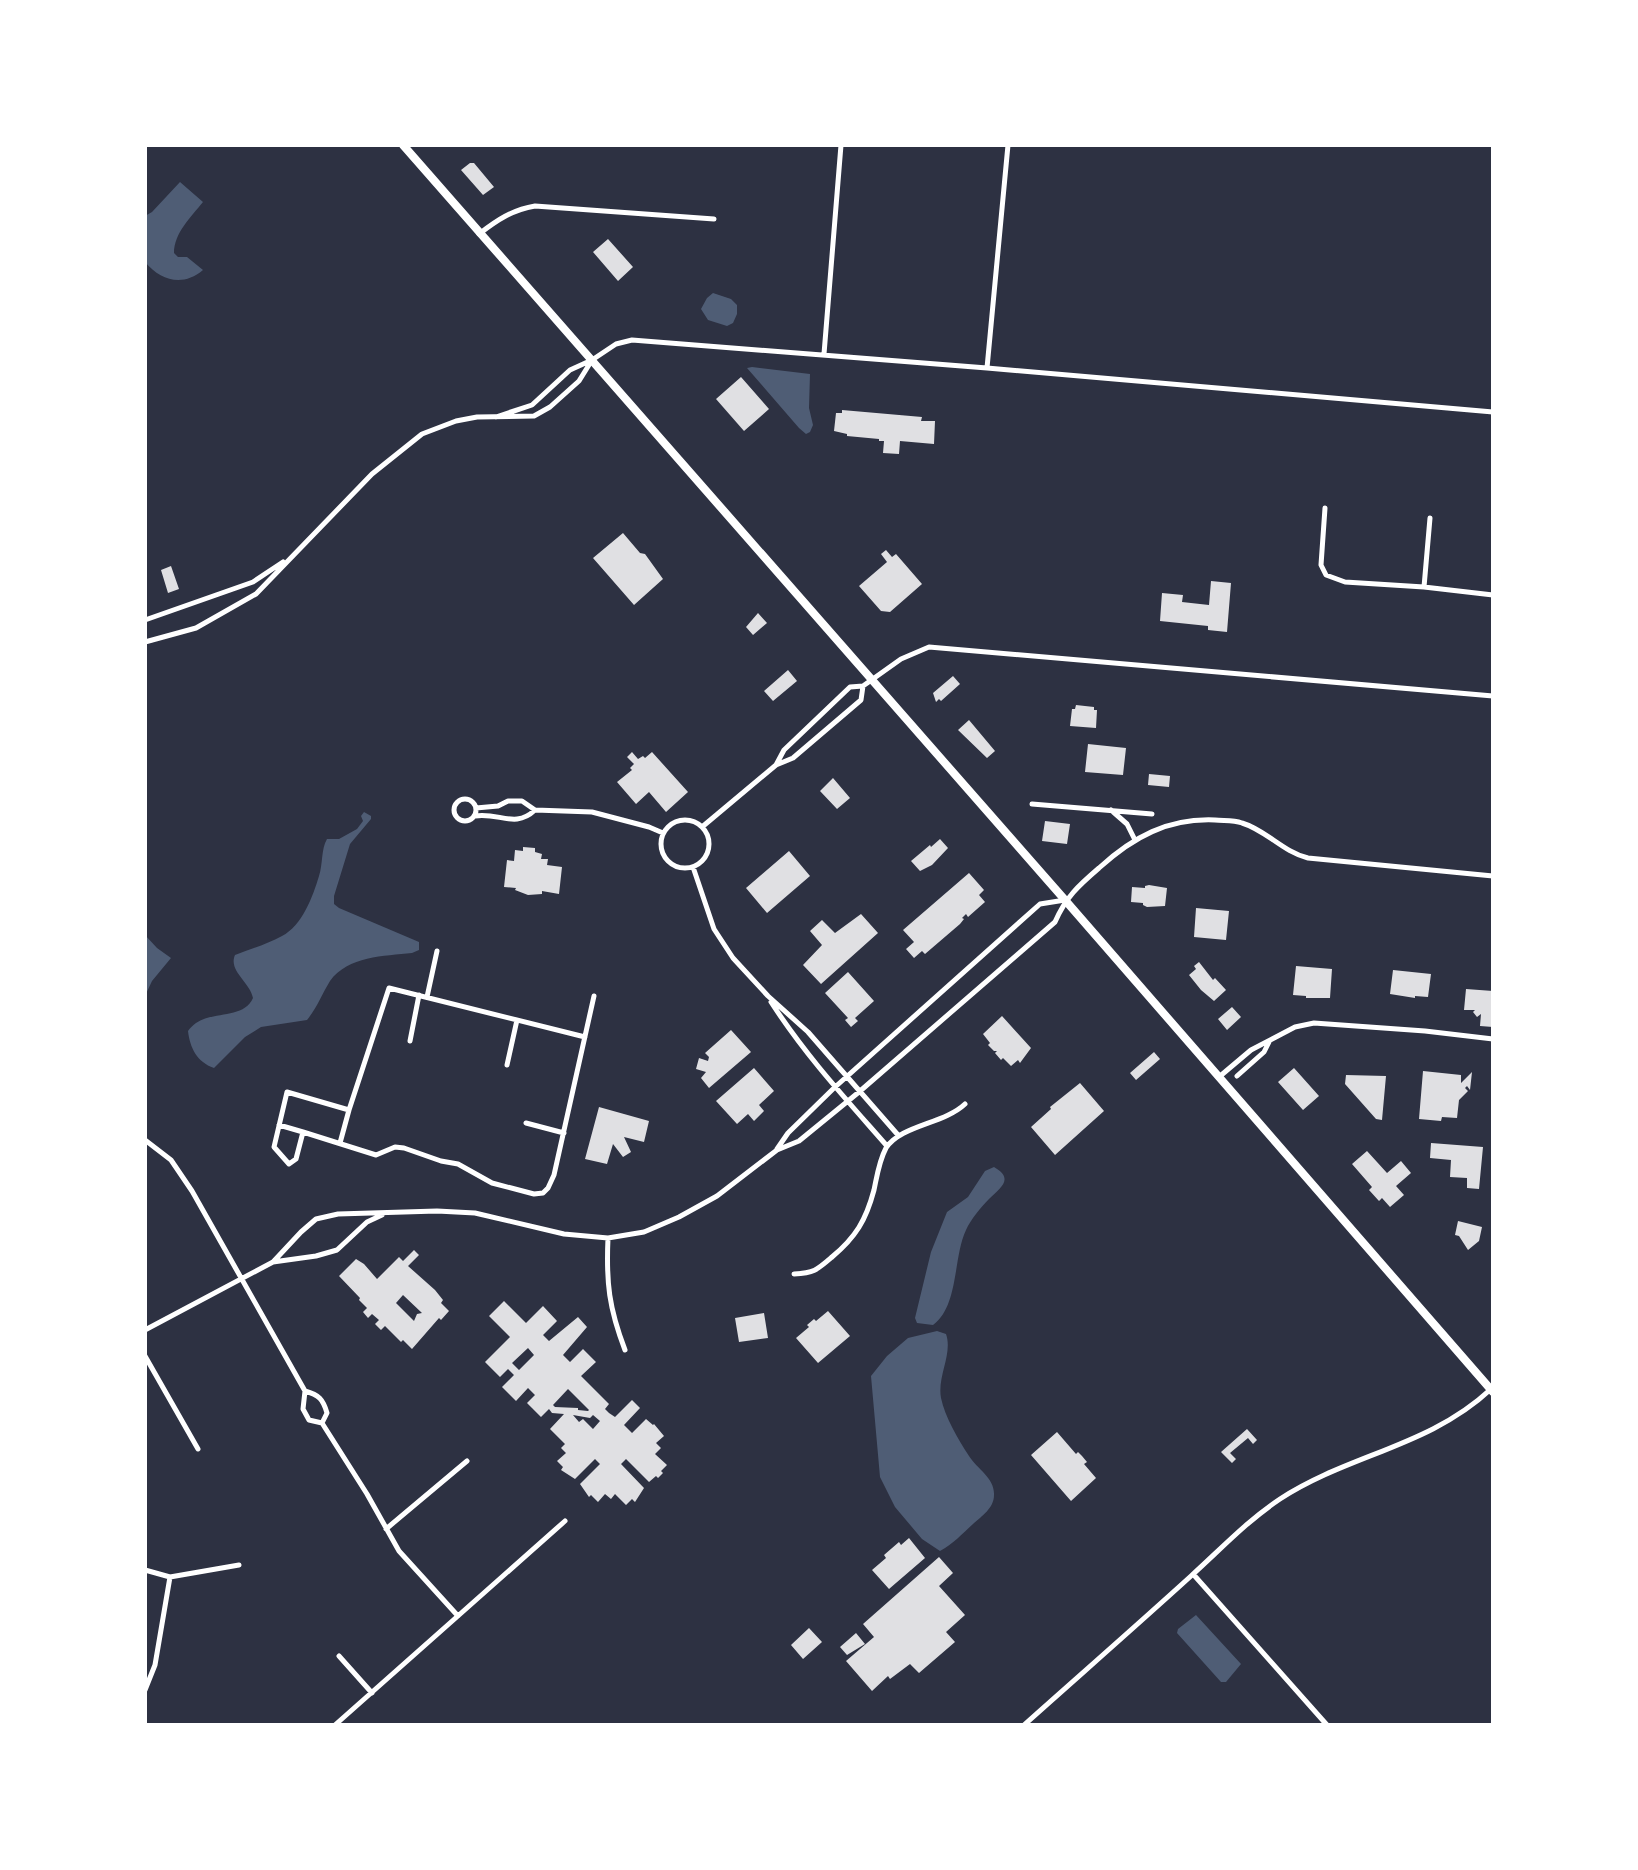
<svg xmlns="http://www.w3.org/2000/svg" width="1638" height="1870" font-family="'Work Sans',sans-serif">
<rect width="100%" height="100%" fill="#2d3142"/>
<path fill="#4f5d75" d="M180,182L203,202C191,217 174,233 174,253L178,257H187L203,270C183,287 161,281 145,262V216L152,212Z
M713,293L731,299L737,305V314L733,323L727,326L708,320L701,309L707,298Z
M752,367L810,374L809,408L813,425L810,432L806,434L799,428L747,368Z
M364,812L371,816V819L350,844L334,896V904L339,908L419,942V950L412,953C384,956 348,956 330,981C322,994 317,1008 307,1020L261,1027L245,1037L214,1068C197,1062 190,1048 188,1031C190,1028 193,1025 196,1023C213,1011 244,1019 253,998C250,982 228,971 235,955C251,949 267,944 282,936C302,926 313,896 319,876C323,864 321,849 327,839H339L357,829L363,821L361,816Z
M145,935L157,948L171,958L152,981L145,996Z
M994,1167C1015,1179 1000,1188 989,1199C981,1207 971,1219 966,1230C953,1257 959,1306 933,1325L917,1323L915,1318L931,1252L947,1212L968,1197L985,1171Z
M937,1331L946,1334C953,1354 937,1376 941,1398C945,1417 958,1439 969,1456C977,1469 995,1478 994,1495C994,1508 982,1516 973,1524C962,1534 953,1544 940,1551L922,1539L895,1507L880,1477L871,1376L887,1356L908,1338Z
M1196,1615L1241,1664L1226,1682H1221L1177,1633L1178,1629Z"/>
<path fill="#e0e0e3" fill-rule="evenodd" d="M470,163H474L494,187L483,195L461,170Z
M608,239L633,267L618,281L593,252Z
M741,377L769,409L744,431L716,399Z
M842,410L922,417L921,421H935L934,444L900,441L899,454L883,453L884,441H879V439L847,436V434L834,431L836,413H842Z
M623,533L640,553L645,554L663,579L634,605L593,558Z
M886,550L892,557L896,554L922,584L890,612L881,611L859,586L887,562L881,554Z
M171,566L179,589L168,593L161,570Z
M1211,581L1231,583L1227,632L1208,630V626L1160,621L1162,593L1183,595L1182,602L1209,605Z
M758,613L767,623L753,635L746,627Z
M788,670L797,681L773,701L764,691Z
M953,676L960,684L941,701L939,699L936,702L933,693Z
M1076,705L1094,707V710H1097L1096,728L1070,726L1072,709H1075Z
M969,720L995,751L987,758L958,730Z
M1088,744L1126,748L1123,775L1085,772Z
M632,752L638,759L643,756L645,758L652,752L688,792L666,812L649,792L636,804L617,782L632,770L630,768L634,764L627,757Z
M1149,774L1170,776L1169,787L1148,785Z
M833,778L850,798L837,809L820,791Z
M1045,821L1070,824L1067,844L1042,841Z
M940,839L948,848L932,865L920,871L911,861L930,845L931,847Z
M523,847L535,848V852L542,854L541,859H548L547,865L562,867L559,894L542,891V894L528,895L515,890L516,888L504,887L507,860L514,861L515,850L523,851Z
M789,851L810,876L767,913L746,888Z
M969,873L984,890L979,895L985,902L968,917L966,914L962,918L964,919L960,924L925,954L922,951L914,958L906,949L914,942L903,930Z
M1149,885L1167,888L1165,906L1147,907L1143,905V903L1131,902L1132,887L1145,888V886Z
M1196,908L1229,911L1226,940L1194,937Z
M861,914L878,933L821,984L803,965L822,945L810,931L822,920L835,933Z
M1199,962L1213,980L1215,978L1226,990L1214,1001L1201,990L1189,975L1196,969L1194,966Z
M1296,966L1332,969L1330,998H1306V996L1293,995Z
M1393,970L1431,974L1428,997L1415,996V998L1390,994Z
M848,972L874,1001L855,1018L858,1021L851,1027L845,1020L848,1018L825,993Z
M1466,989L1493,991V1027L1480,1026L1481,1014L1477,1017L1473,1012L1475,1010H1464Z
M1232,1007L1241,1017L1227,1030L1218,1019Z
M1002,1016L1031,1048L1020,1063L1018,1060L1011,1066L1003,1058L1001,1060L995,1053L997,1051H994L988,1045L990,1043L983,1034Z
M731,1030L751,1052L709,1088L701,1078L706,1072L696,1069L699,1058L708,1061L709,1057L705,1053Z
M1154,1052L1160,1059L1136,1080L1130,1073Z
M754,1068L774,1091L759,1105L764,1111L754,1121L748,1114L737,1124L716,1101Z
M1294,1068L1319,1096L1303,1110L1278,1082Z
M1423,1071L1461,1075V1083L1472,1072L1470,1090L1467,1086L1465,1088L1468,1091L1459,1100L1457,1118L1442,1117L1441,1121L1419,1119Z
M1346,1075L1386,1076L1382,1120L1376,1119L1345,1084Z
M1080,1083L1104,1111L1055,1155L1031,1127L1051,1109L1050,1107Z
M599,1107L649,1121L644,1142L624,1137L631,1152L623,1157L613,1144L607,1164L585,1159Z
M1431,1143L1483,1147L1479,1189L1467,1188V1178L1450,1177L1451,1160L1430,1158Z
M1367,1151L1387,1173L1401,1161L1411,1173L1396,1186L1404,1195L1390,1207L1382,1198L1379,1201L1369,1190L1372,1187L1352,1164Z
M1458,1221L1482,1227L1479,1241L1468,1250L1459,1236L1455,1235Z
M414,1250L419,1255L408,1266L435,1290L443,1300L441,1303L449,1311L441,1320L439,1318L412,1349L403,1340L401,1342L385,1326L381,1330L375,1324L379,1320L372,1314L368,1318L363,1312L367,1308L359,1300L360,1298L339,1276L356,1259L364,1264L377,1279L399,1257L403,1261ZM403,1295L422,1313L417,1314L414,1321L396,1303Z
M504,1301L526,1323L543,1306L557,1321L543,1335L549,1341L578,1317L587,1327L563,1355L570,1362L583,1349L596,1362L581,1376L609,1404L605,1409L609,1413L615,1417L632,1400L640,1408L624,1425L632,1433L646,1419L653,1425L654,1424L664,1436L656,1443L661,1448L655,1454L667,1465L661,1471L663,1473L658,1478L656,1476L649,1482L626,1459L621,1464L644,1488L635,1502L632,1499L626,1505L615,1494L611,1499L605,1494L598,1502L591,1495L589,1497L580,1484L600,1464L595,1459L575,1479L561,1470L563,1467L557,1461L566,1453L561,1448L565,1444L550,1429L564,1414L552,1413L549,1409L541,1417L527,1403L535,1395L528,1388L516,1401L502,1387L514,1375L508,1369L500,1377L485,1362L510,1337L489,1316ZM528,1348L534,1355L519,1370L512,1363ZM568,1389L589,1410L588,1411L578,1410V1408L555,1407L553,1405ZM573,1415L590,1418L593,1415L600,1421L593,1429L583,1419L579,1422Z
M828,1311L850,1336L818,1363L796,1338L809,1327L807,1325L814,1319L816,1321Z
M764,1313L768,1338L739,1342L735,1318Z
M1247,1429L1257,1440L1253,1444L1248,1438L1230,1453L1236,1459L1232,1463L1221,1452Z
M1057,1432L1076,1454L1078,1452L1082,1456L1087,1462L1084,1464L1096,1478L1071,1501L1031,1455Z
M909,1538L925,1558L889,1589L872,1570L886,1558L884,1555L899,1542L901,1545Z
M939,1557L953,1573L939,1586L965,1615L946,1632L955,1642L919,1673L910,1664L890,1679L888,1676L872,1691L846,1661L874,1637L863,1624Z
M809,1628L822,1642L803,1659L791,1645Z
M856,1633L865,1644L847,1655L840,1647Z"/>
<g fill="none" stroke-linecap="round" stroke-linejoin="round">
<path stroke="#fff" stroke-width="5" d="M479,234C497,220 512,210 535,206L714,219
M824,354L841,145
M987,368L1008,145
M496,417L532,405L570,370L592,360L616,344L632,340L987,368L1493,412
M1325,508L1321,565L1326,575L1345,582L1424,587L1493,595
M1424,587L1430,518
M145,620L253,582L283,562
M145,642L196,628L256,594L372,474L422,434L456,421L477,417L534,416L550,407L579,381L592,360
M776,765L793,758L861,700L863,686
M454 810a11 11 0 1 1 22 0a11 11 0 1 1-22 0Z
M1032,804L1152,814
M476,808L498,806L508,801H522L535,810L592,812L649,827L663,833
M1111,810L1127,824L1135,840
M475,816C499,812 515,829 535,810
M661 844a24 24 0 1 1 48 0a24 24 0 1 1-48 0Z
M702,827L776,765L784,750L850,687L863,686L901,659L929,647L1493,696
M693,867L714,929L733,958L768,996L808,1032L898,1135
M427,997L437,951
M771,1002C806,1056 845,1098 887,1146
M585,1037L389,988L349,1110L287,1092L274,1147L289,1164L296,1159L303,1132L376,1155L395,1147L404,1148L441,1161L458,1164L492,1183L534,1194L543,1193L548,1188L554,1175L594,996
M410,1041L419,995
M507,1065L517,1020
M1237,1076L1264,1052L1269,1042
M1219,1077L1251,1050L1295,1027L1314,1023L1425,1031L1493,1039
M526,1123L564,1133
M279,1125L303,1132
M145,1140L171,1160L192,1191L305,1391
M340,1143L349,1110
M777,1149L788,1133L834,1088L1040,904L1065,900
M608,1238C606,1283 609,1308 625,1350
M273,1262L316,1256L337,1250L367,1222L382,1215
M794,1274C814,1273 817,1270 832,1257C856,1237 866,1220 874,1190C877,1176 879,1161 886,1148C901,1125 944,1124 965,1104
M145,1330L273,1262L301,1232L316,1219L338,1214L437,1211L475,1213L564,1234L608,1238L644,1232L679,1217L717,1196L777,1150L799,1141L859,1092L1055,922C1066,897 1078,886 1099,868C1133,837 1168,818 1215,820C1224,821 1233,820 1242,823C1266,830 1283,852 1308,858L1493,876
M145,1356L198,1449
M305,1391L303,1409L309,1420L322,1423L367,1494L399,1551L458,1616
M305,1391C319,1395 323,1399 327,1413L322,1423
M386,1529L467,1461
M145,1570L170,1577L239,1565
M1193,1574L1327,1725
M339,1656L372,1693
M145,1690L155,1665L170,1577
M335,1725L565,1521
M1024,1725C1080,1675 1136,1626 1191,1576C1221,1549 1247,1521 1280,1499C1349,1454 1429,1447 1491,1389"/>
<path stroke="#fff" stroke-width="8" d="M403,145L1065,900L1493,1392"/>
</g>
<rect width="1638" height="1870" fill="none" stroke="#ffffff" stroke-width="294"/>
</svg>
